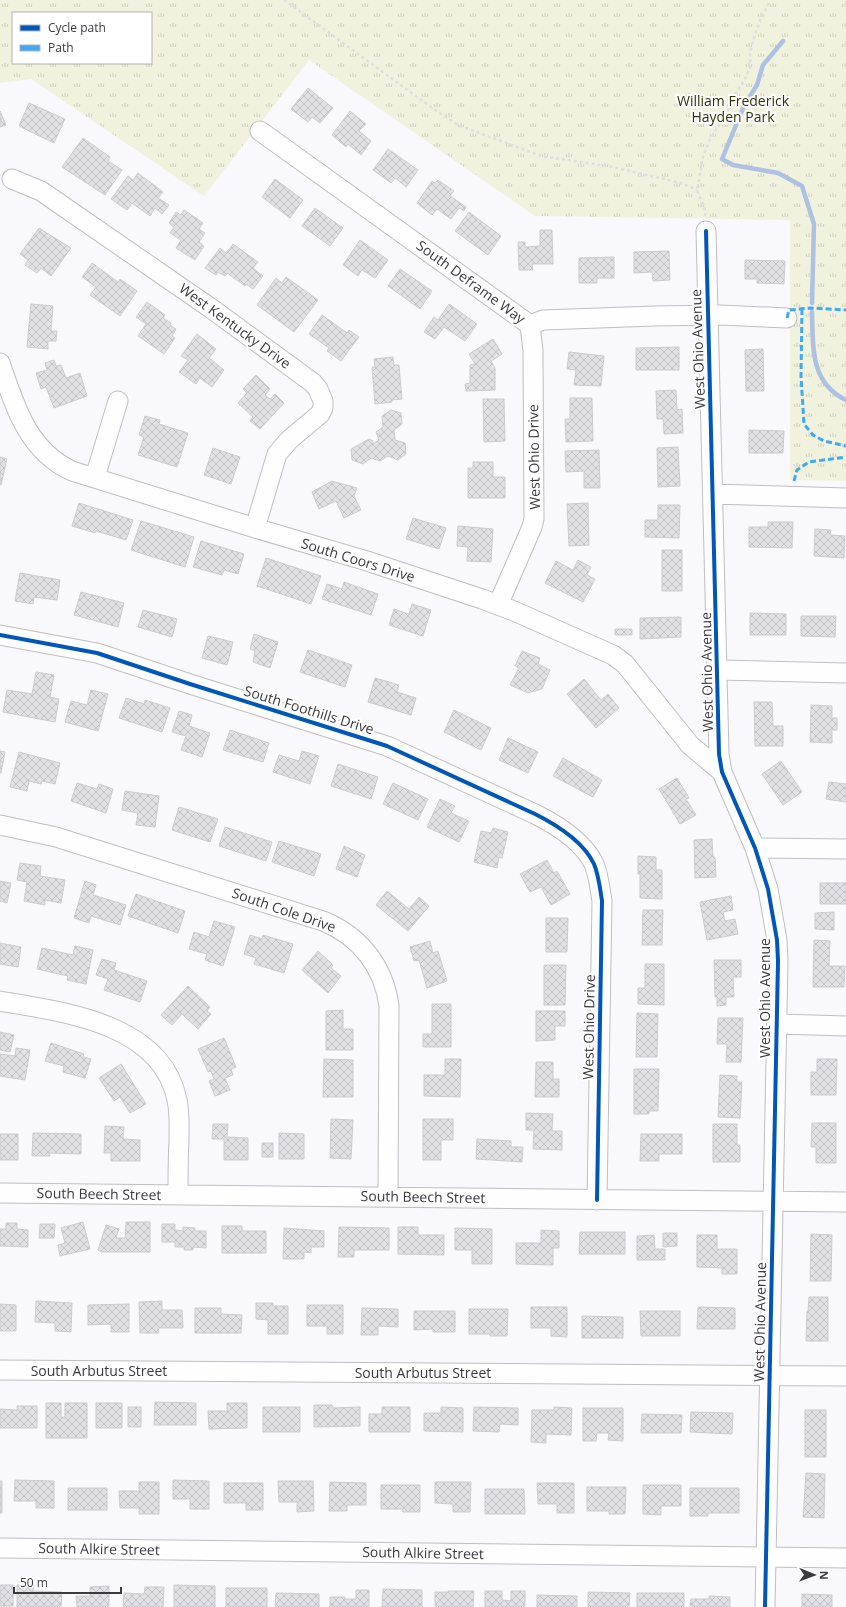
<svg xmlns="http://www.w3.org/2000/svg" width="846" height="1607" font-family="'Open Sans',sans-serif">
<defs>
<pattern id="grass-tufts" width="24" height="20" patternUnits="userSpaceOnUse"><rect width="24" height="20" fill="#f0f2dd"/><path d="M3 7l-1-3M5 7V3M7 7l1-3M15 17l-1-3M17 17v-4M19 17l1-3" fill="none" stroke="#cfd0bf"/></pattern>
<pattern id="building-cross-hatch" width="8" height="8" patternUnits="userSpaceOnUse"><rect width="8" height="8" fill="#e0e0e5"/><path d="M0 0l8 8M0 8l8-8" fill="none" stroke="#c1c1c6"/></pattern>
</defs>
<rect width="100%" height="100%" fill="#f8f8fd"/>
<path fill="url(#grass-tufts)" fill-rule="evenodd" d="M0,0H846V481L790,480V220L535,216L309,60L204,196L31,79L0,83ZM13,13H151V63H13Z"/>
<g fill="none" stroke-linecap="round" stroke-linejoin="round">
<path stroke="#aec1e2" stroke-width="4.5" d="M783,41L763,65L757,85L744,106L722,159L733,165L778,173L802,186L814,224L812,303
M812,312C813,347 810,383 846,400"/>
</g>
<path fill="url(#building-cross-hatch)" stroke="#cbcbd0" d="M308,88L333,108L320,123L312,117L308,122L291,109Z
M29,103L65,119L54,143L19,126Z
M0,111L6,125L0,127Z
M350,111L366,124L359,131L371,141L361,155L348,144L346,147L332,135Z
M83,138L110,157L108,161L122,170L105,195L62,167Z
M388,149L418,170L406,187L395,178L391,183L373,170Z
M138,173L163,192L158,198L169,205L162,214L155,208L150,216L132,203L127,210L111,199L128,176L133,180Z
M275,179L303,200L290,218L262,197Z
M438,180L454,191L450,196L466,207L464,211L459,208L451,219L437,209L432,215L417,203L432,181L435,183Z
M315,208L343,228L330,246L302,226Z
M184,210L203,223L199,229L205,233L199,242L204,246L195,260L176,248L181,240L170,233L174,227L169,223L176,212L181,215Z
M469,212L501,236L488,255L455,231Z
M39,228L71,248L51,276L41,268L37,273L25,265L28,260L20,254Z
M540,230H552L553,264H532L533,270H519L518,242H525V247L540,246Z
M360,240L388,260L375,278L362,270L358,276L343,265Z
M233,244L258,262L253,268L263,276L253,289L246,284L245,286L227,273L225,276L218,272L216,275L205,268L220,248L226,253Z
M669,251L670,280L653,281L652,272L634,273V252Z
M614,257V278H597V283H579V258Z
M745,260L785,261L784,284L757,283V279H745Z
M92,263L118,282L120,279L137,291L120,316L90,295L96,287L82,277Z
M400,269L432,291L420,309L388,286Z
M286,277L318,300L294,332L257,305L276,278L282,283Z
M147,302L165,315L163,318L171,323L170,325L176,329L172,336L175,338L164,354L138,336L146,324L136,317Z
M31,304L53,306L51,331H57L56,341H48V349L27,347Z
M449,304L477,324L465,341L444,327L435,339L424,332L434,317L438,320Z
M322,315L347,333L349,330L359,337L341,361L327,351L329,348L309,334Z
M197,334L216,349L209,358L224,370L212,387L200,378L196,384L179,372L188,360L181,356Z
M493,339L502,354L491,361L495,368V390L466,391L465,384L470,383V365L475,364L469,354Z
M679,347V370H636V348Z
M763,349L764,391H746L745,350Z
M569,352L604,356L601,386L574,385L576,370L567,369Z
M393,357L394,365H399L402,399L392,400V402L375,404L372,367H375L374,359Z
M54,360L56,366L61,365L66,378L80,373L87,396L54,408L46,387L41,389L36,373L47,370L45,363Z
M256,375L270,389L265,395L270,399L275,394L284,403L260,429L250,421L253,417L238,403L247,393L243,389Z
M676,390L677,410L682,409L683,433L664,434L663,419H657L656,391Z
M570,398H592L593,441L566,442L565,419H570Z
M483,399H504L505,441L484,442Z
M391,410L401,413L402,424L394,430L395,440L405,443L406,454L398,460L388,456L380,461L371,458L363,464L352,460L351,449L369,439L373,441V444L379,440L376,432L383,427L382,416Z
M145,416L160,420L159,424L188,433L177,467L138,455L144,437L139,435Z
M749,430L784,431L783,453H749Z
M678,447L680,486L658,487L657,448Z
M213,448L240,457L231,484L204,475Z
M599,450L600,488H584V471L566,472L565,451Z
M0,457L7,459L1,485H0Z
M473,462H493V477H505V498H468V468H473Z
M332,481L357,488L354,496L361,510L344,518L336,501L319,509L312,492Z
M79,503L133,520L126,540L96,531L95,533L72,526Z
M588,503L589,545L569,546L567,504Z
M658,505H680L679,538L645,537V520H658Z
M413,518L446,528L439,549L406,539Z
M141,521L194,537L185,567L131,550Z
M768,522H793L792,548L749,547V527H768Z
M458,526L493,529L491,562L467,561L468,547L457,546Z
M815,529L831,530L830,535L845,536L844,558L814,556Z
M201,541L244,554L238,574L224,570L222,575L193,567Z
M662,550H682V591H662Z
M266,558L321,576L311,604L257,586Z
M578,560L591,567L587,575L595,579L583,602L545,583L556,561L573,570Z
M20,573L60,580L57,600L34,597L33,604L15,601Z
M344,582L378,594L371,615L322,599L327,584L342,589Z
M81,592L124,603L118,627L74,615Z
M412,604L431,610L423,636L389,625L394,609L409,614Z
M143,610L177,619L172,637L138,627Z
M750,613L786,614V635H750Z
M801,616H836L835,637L801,636Z
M681,617V637L640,639V618Z
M615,629H632V635H615Z
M254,634L278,642L270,668L253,662L255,651L250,649Z
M208,636L233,642L227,665L202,658Z
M308,650L352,665L345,687L300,672Z
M522,651L540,658L538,664L550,670L542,689L528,693L510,685L519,668L515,666Z
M36,672L54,675L50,697L59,699L55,722L3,712L7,690L32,694Z
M375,678L399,685L397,692L416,698L411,715L368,702Z
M584,679L601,700L608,694L619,708L596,728L567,694Z
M91,690L108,694L98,731L65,722L71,701L87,705Z
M126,698L144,704L145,700L170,708L162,732L119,718Z
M754,702H772L773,726H783V746H755Z
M811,705L832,706V718H837V730H832V743L810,742Z
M454,710L491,728L481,750L444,732Z
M179,711L192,715L189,726L210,733L202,757L181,750L186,736L172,732Z
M230,730L269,743L263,762L223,750Z
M508,738L538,752L528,773L499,760Z
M0,751L5,752L1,773H0Z
M302,751L319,756L310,784L273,772L279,755L299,761Z
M19,752L60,763L55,784L42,781L41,784L29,781L27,791L10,787Z
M563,758L602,780L593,797L553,776Z
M781,761L802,792L783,805L762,774Z
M338,764L378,777L371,799L331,786Z
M677,778L689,798L686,799L696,815L680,824L659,789Z
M829,782L846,784V802L826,799Z
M77,783L97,789L99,784L113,789L106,813L71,801Z
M393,783L428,799L418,820L383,804Z
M125,791L159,796L155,827L136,825L138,813L122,810Z
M440,799L455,806L451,813L469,821L459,842L427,827Z
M179,807L218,819L210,842L172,830Z
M225,827L272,842L266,861L219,846Z
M493,828L508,832L502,858L499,857L497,868L474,862L481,831L491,833Z
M712,839L713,857H715L716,877L695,878L694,840Z
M279,841L321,854L314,876L272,862Z
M344,846L365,855L357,877L336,869Z
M638,856L656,857V870H662V899L640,898V874H638Z
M547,860L554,873L557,871L570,894L551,905L541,887L530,892L520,874Z
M20,863L41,866L40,876L65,880L61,903L45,900V905L24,901L27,882L17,880Z
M0,881L11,883L7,903L0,901Z
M85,881L96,885L93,895L126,905L120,925L91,916L89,923L74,918Z
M820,883H846V904H820Z
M387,891L409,909L419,897L429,906L408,931L376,905Z
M136,894L185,911L178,933L128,916Z
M731,896L733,910L723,912L725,921L735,919L738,934L707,940L700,902Z
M643,910H663L662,945H642Z
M834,912V930L815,929V913Z
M546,918H568L567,952H546Z
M214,921L235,927L223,966L205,960L207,954L189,949L194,932L209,937Z
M250,935L262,939L263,935L293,944L284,973L254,964L256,958L244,954Z
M814,940L830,941L829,966H845L844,987H813Z
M430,941L433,953L438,951L447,981L427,988L419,960L414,961L410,947Z
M0,943L21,947L18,967L0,964Z
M75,946L93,950L86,984L67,980L68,976L37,969L42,948L73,955Z
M318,951L333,965L331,968L341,976L328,993L302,970Z
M102,959L116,963L114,970L147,981L140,1002L104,990L108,979L96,975Z
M714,960H741V977H733L734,997H726V1005L717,1006V997H715Z
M645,964H664V1005L638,1004V988H645Z
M544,965H566L565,1005H544Z
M188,986L210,1007L207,1011L211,1014L198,1029L182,1014L172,1025L161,1015Z
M432,1004H451V1047H423V1034H432Z
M343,1010V1029H353V1050H326V1011Z
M536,1011H565V1026H555V1040L536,1041Z
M637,1013L658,1014L657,1057H636Z
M718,1018H743L741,1062H726L727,1044H717Z
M0,1032L14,1035L10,1052L0,1050Z
M224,1038L236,1067L231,1069L233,1075L225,1078L230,1090L215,1096L209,1081L214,1079L211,1071L208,1072L198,1049Z
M51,1043L84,1054L83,1057L91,1059L85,1078L63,1072L64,1066L45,1061Z
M16,1048L30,1050L25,1080L0,1076V1054L15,1056Z
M324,1059L353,1060V1097H323Z
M445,1059H461L460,1097L424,1096V1075H445Z
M817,1059H837L836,1095H811V1072H817Z
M536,1062H553V1079H559V1097H535Z
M121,1064L146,1104L130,1113L120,1097L114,1101L99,1078Z
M634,1069H659L658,1111H649V1114H634Z
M720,1075L737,1076V1082H742L740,1118L718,1117Z
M526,1113L553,1114L552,1131H562V1150L533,1149L534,1130H526Z
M331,1119L353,1120L351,1159L330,1158Z
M423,1119H453V1140H441V1160H423Z
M812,1123H836V1163H816V1147H811Z
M213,1124H228L227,1137L248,1138V1160H224V1139H212Z
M713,1124H737V1145H740V1162H713Z
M105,1126L124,1127L123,1139L140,1140V1161H111V1153H104Z
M33,1133L81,1134V1154L49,1153L50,1156H32Z
M279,1133L304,1134V1159H279Z
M0,1134H18V1160H0Z
M641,1134H682V1154H659V1161H640Z
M477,1139L511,1141V1147H523L522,1162L476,1159Z
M262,1143H273V1157H262Z
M83,1222L90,1249L60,1256L58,1245L65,1243L61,1228Z
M126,1222H150V1252H102L98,1250L106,1225L119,1229L116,1238H125Z
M6,1223H17V1229L28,1230V1247L0,1246V1229H6Z
M40,1224H55L54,1238H39Z
M162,1224H175V1230L183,1231V1227L195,1228V1231H206V1248L193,1247V1250H184V1247H175V1242H162Z
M222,1226H242V1231H266V1253H222Z
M339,1227L389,1228V1250H354V1257H338Z
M398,1227H418V1235H444V1255L398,1254Z
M284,1228L324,1231V1247H311V1253L304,1252V1259H283Z
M455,1228L492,1229V1264H472V1250H455Z
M541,1230L559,1231V1248H553V1265L516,1264V1243H541Z
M580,1232H625V1254H579Z
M663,1233H677V1246L663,1247Z
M811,1234L832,1235L831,1281H810Z
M654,1235L655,1249H665V1260H637V1236Z
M697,1235H717V1249H737V1274H722V1268L697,1267Z
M809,1297H828V1341H806L807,1311H808Z
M36,1301L72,1303L71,1332L55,1331V1323L35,1322Z
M162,1301V1310H182L183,1328H158L159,1333H140L139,1302Z
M256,1303H273V1306H288V1334H268V1320L256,1319Z
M0,1304L16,1305V1331H0Z
M129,1304V1332H111V1324L88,1325V1305Z
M307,1305H343V1334H327V1326H307Z
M531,1307H567V1337L551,1336V1328H531Z
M698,1307L735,1308V1329H697Z
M195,1308H221V1314L242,1315L241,1333H195Z
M362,1308L398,1309V1327L378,1326V1335H361Z
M469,1309H508L507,1336H490V1334H469Z
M414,1311H455V1332H433V1329L414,1330Z
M640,1311H680V1336H641Z
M582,1316L623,1317V1338H582Z
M155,1402L196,1403V1425H154Z
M46,1403H61V1417H65V1403H87V1438H46Z
M96,1403H122V1428H96Z
M227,1403H247V1428L209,1429L208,1411H227Z
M314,1405H332L333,1408L360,1407V1426L314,1427Z
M17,1406H37V1428H0V1409L17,1410Z
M128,1407H141V1427H128Z
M263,1407H300V1432H263Z
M382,1407H410V1432H369V1414H382Z
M441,1407L463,1408V1432L424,1431V1413H441Z
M474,1407L518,1408V1425L500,1424L499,1432L473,1431Z
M554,1407L572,1408L571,1435L546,1434V1443L531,1442L532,1410H554Z
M583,1408H623V1441L608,1440L609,1433H597L596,1441H583Z
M805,1410H826V1457H805Z
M691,1412L733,1413L732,1434L690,1432Z
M642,1414L682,1415L681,1433H641Z
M806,1473L825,1474L824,1518L803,1517Z
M15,1480L54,1481V1508H36V1501H14Z
M173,1480L209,1481V1509H190V1499H173Z
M0,1481H2V1513H0Z
M278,1481H313L314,1511L297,1512V1502H279Z
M139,1482H159V1514H139V1508H120L119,1491H139Z
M330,1482L366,1483V1505H347V1511H329Z
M435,1482H471L470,1512H453V1504L435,1503Z
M224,1483H263V1510H246V1503H224Z
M537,1483H574V1513H557V1504H538Z
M381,1485H420V1512H403L402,1509H381Z
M643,1485H681V1506H661V1515L643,1514Z
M587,1487H626L625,1514H609V1511H587Z
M68,1488H107V1510H68Z
M690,1488H739V1513H708V1516H690Z
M485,1489H524L525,1514H485Z
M0,1585H13V1606H0Z
M17,1585H34L33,1591L62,1592L61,1607H17Z
M174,1585L215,1586V1607H174Z
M109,1586V1607H77L76,1596H90V1587Z
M145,1587H164L163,1607H123L124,1593L144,1594Z
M226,1588H267V1607H226Z
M383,1589L422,1590V1607H382Z
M356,1590H369V1607H330V1597H345V1599H356Z
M448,1591H474L473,1607H435V1592H448Z
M485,1591H502V1600L511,1601V1591H525V1607H485Z
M588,1592L630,1593L629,1607H588Z
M276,1593L319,1594V1607H275Z
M637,1593H684V1607H637Z
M802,1594L832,1595V1607H802Z
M537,1595L577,1596V1607H537Z
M709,1596L730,1597V1607H690L691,1599H709Z"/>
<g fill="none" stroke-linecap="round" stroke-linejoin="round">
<g stroke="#bebec3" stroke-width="21">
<path id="minor" d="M260,131L530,325L543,320L654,316L720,315L787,318
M12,179L41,191L212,309L313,383L318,389L323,401V408L320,414L289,440L277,454L255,528
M706,231L719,754L722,772L755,848L768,889L777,940L778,961L765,1607
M0,363C15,406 27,450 72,471L255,528L367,561L482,599L514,611L613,655L625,664L690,745L722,772
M95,477L118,401
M713,494L846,498
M498,605L532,527L534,519L533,351L530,325
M0,635L97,653L190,684L387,746L535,814C557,825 583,841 594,864C599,876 600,889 602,901L597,1200
M718,670L846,673
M0,825L56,837L323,921C360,936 384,967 389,1006L388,1197
M755,848L846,849
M0,1001C63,1012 162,1023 177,1100C180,1113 179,1127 179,1140C178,1158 178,1176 178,1195
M778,1024L846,1026
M0,1193L846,1202
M0,1370L846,1376
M0,1548L846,1558"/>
</g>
<path stroke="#dededf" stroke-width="2.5" stroke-dasharray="3 3" stroke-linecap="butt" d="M284,0L435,110L458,125L541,156L608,166L681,183L697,190
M705,216L706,212L697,190L703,156L710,139L727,113L736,93L744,81L750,67V53L754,37L760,21L770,0"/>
<use href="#minor" stroke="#fefeff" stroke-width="19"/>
<path stroke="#3fa9f5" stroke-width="3" stroke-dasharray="6 3" stroke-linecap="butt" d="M802,309L801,376L804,424L813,435L824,441L846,446
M787,318L789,310L811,308L846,310
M794,481L797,470L809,462L846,457"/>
<g stroke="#fff" stroke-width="6">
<path id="cycleway" d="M706,231L719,754L722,772L755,848L768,889L777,940L778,961L765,1607
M0,635L97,653L190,684L387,746L535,814C557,825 583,841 594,864C599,876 600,889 602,901L597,1200"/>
</g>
<use href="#cycleway" stroke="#0057b8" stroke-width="4"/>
</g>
<g text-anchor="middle" stroke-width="4" stroke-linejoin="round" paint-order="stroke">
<g font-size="14" fill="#323307" stroke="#fff">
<text x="733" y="106">William Frederick<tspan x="733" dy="16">Hayden Park</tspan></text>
</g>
<g font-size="14" fill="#3b3a40" stroke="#fff">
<text transform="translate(471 282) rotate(36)" y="5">South Deframe Way</text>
<text transform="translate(235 326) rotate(36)" y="5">West Kentucky Drive</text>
<text transform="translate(698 349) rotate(-92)" y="5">West Ohio Avenue</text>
<text transform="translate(534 457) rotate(-91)" y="5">West Ohio Drive</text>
<text transform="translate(358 560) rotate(17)" y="5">South Coors Drive</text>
<text transform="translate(707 672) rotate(-91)" y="5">West Ohio Avenue</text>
<text transform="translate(309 710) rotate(17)" y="5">South Foothills Drive</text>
<text transform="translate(284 910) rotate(19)" y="5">South Cole Drive</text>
<text transform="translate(765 998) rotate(-90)" y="5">West Ohio Avenue</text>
<text transform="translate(589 1027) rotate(-89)" y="5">West Ohio Drive</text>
<text transform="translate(99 1194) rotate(1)" y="5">South Beech Street</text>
<text transform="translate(423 1197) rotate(1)" y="5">South Beech Street</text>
<text transform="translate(760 1322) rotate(-89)" y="5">West Ohio Avenue</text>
<text x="99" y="1376">South Arbutus Street</text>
<text x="423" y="1378">South Arbutus Street</text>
<text transform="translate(99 1549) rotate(1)" y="5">South Alkire Street</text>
<text transform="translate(423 1553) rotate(1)" y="5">South Alkire Street</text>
</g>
</g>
<rect x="12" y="12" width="140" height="52" fill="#ffffff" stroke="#b1b0b3"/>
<rect x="20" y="25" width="20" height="6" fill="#0057b8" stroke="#b1b0b3"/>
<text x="48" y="32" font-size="12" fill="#3b3a40">Cycle path</text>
<rect x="20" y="45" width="20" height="6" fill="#3fa9f5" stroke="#b1b0b3"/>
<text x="48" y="52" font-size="12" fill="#3b3a40">Path</text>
<g transform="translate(814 1575) rotate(91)" stroke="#ffffff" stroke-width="3" paint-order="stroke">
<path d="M0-3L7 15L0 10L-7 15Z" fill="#3b3a40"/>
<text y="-6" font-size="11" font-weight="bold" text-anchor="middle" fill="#3b3a40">N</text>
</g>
<path d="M14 1587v6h107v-6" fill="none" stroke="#3b3a40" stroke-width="2"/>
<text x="20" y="1587" font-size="12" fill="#3b3a40" stroke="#ffffff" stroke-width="3" paint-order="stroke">50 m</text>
</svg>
